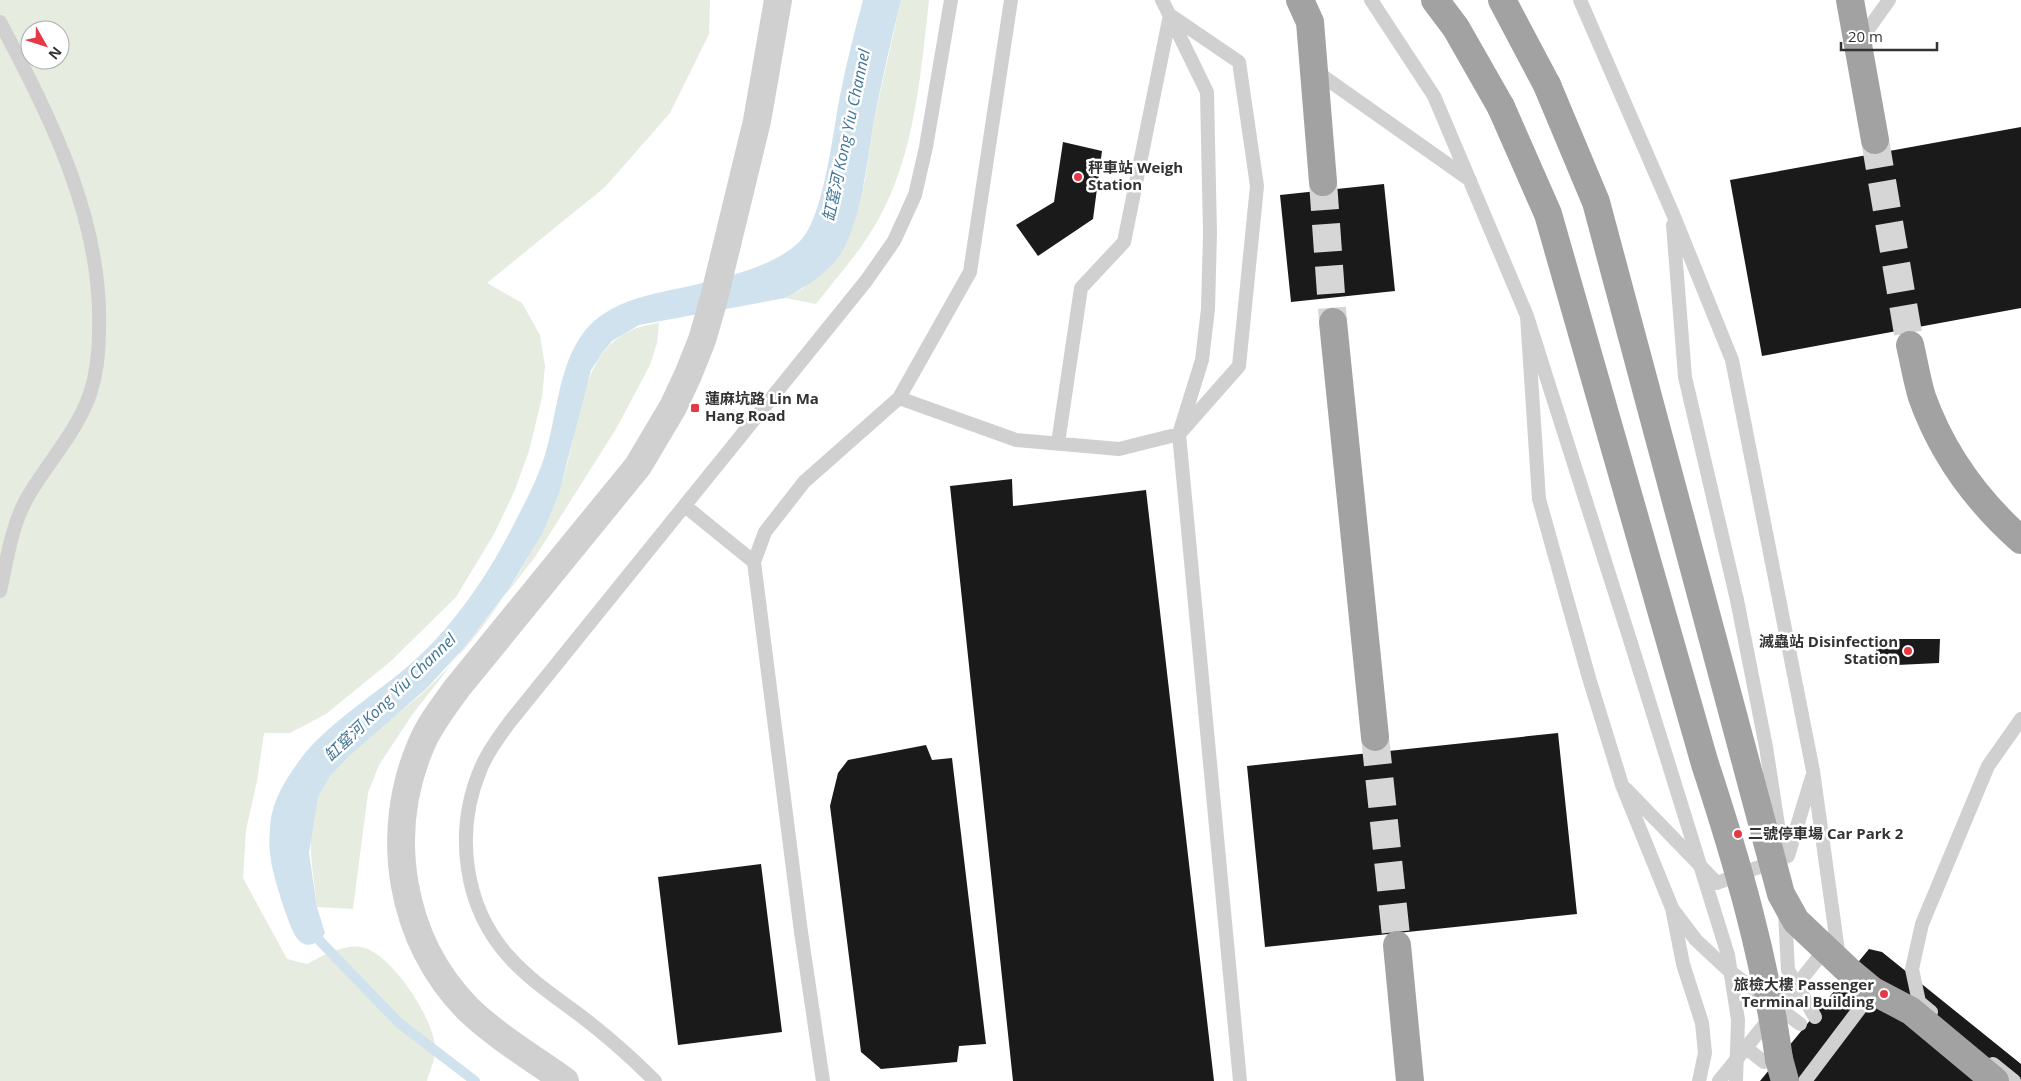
<svg xmlns="http://www.w3.org/2000/svg" width="2021" height="1081" font-family="'Open Sans','Noto Sans SC',sans-serif">
<rect width="100%" height="100%" fill="#fff"/>
<path fill="#e6ecdf" fill-rule="evenodd" d="M0,0H710L709,34L670,113L605,187L487,283L522,303L540,335L545,366L542,397L529,451L514,492L494,534L456,597L391,661L326,714L290,733H264L257,781L246,830L243,878L287,959L307,964C322,956 344,944 361,947C390,951 438,1023 435,1052C435,1061 429,1072 427,1081H0ZM30,30H60V60H30Z
M901,0H929C920,80 914,169 867,238C852,261 833,282 816,304L785,298L804,288L854,219L865,180L874,120Z
M659,323L657,343L650,365L616,429L535,557L412,715L379,765L368,793L353,909L317,907C313,868 305,838 317,799C330,760 396,718 426,690C489,629 545,546 568,461C584,402 584,332 659,323Z"/>
<path fill="#cfe2ee" d="M863,0H901C891,40 882,80 874,120C868,157 860,231 837,259C823,276 804,288 785,298L639,325L612,341L603,352L591,370L559,493L543,532L509,589L464,648L426,689L349,756L330,776L318,797L309,853L317,907L325,933C318,944 306,951 296,937C289,927 272,873 271,860C269,851 269,839 270,829C271,803 284,782 299,761C324,726 373,696 407,667C454,627 490,572 517,518C528,497 538,477 545,455C558,413 558,360 589,326C617,297 661,293 698,284C732,275 776,266 801,240C825,214 833,128 841,91C847,60 855,30 863,0Z"/>
<g fill="none" stroke-linecap="round" stroke-linejoin="round">
<path stroke="#cfe2ee" stroke-width="10" d="M314,930L320,941L399,1023L475,1081"/>
</g>
<path fill="#1a1a1a" d="M2021,127V308L1762,356L1730,180Z
M1063,142L1102,151L1093,219L1038,256L1016,225L1054,202Z
M1384,184L1395,291L1291,302L1280,195Z
M1012,479L1013,506L1146,490L1214,1081H1013L950,486Z
M1876,639H1940L1939,663L1876,666Z
M1558,733L1577,914L1265,947L1247,766Z
M926,745L932,760L952,758L986,1044L959,1046L957,1062L881,1069L861,1052L830,806L838,773L848,760Z
M761,864L782,1032L678,1045L658,877Z
M1869,949L1882,952L2021,1064V1081H1760Z"/>
<g fill="none" stroke-linecap="round" stroke-linejoin="round">
<path stroke="#d6d6d6" stroke-width="28" stroke-dasharray="28 14" stroke-linecap="butt" d="M1875,140L1910,345
M1323,182L1333,322
M1375,737L1397,945"/>
<path stroke="#d0d0d0" stroke-width="14" d="M1371,0L1434,96L1527,316L1631,643
M1580,0L1673,214L1732,360L1813,771L1839,958
M0,22C50,117 103,220 99,331C99,352 97,373 90,394C76,434 46,464 26,500C11,528 7,560 0,591
M1859,42L1889,0
M1314,70L1470,180
M1673,225L1685,377L1737,600
M1527,316L1539,499L1589,678L1622,785L1672,908L1683,964L1702,1023L1705,1053L1699,1081
M899,398L1016,440L1119,449L1179,434L1202,360L1208,309L1210,233L1207,92L1162,0
M1058,443L1081,288L1124,242L1170,15L1239,62L1257,186L1239,366L1179,434L1240,1081
M685,506L754,562
M1626,789L1717,883L1788,856L1812,777
M1674,911L1696,940L1727,969L1800,1024
M1931,1012L1919,1002L1912,969L1922,924L1988,766L2021,719
M1745,1047L1764,1062
M1993,1064L2014,1081
M655,1081C632,1058 607,1036 581,1016C557,998 531,981 511,959C463,908 454,831 481,768C488,751 499,737 509,723L866,281L894,241L915,195L926,147L951,0
M823,1081L801,932L754,562L765,532L804,482L899,398L970,272L1011,0
M1719,1081L1816,961L1825,944
M1805,1081L1873,991"/>
<path stroke="#d0d0d0" stroke-width="28" d="M565,1081C533,1058 497,1037 468,1009C400,940 383,834 421,745C429,725 444,706 457,688L638,466L673,407L688,375L702,340L713,302L757,121L778,0"/>
<path stroke="#a2a2a2" stroke-width="28" d="M1300,0L1310,22L1323,182
M1435,0L1456,28L1501,107
M1502,0L1547,85
M1850,0L1875,140
M1333,322L1375,737
M1910,345C1914,362 1917,381 1922,397C1942,453 1977,501 2021,540
M1397,945L1410,1081
M1850,972L1873,991L1911,1011L1995,1081
M1779,1059L1785,1081"/>
<path stroke="#d0d0d0" stroke-width="14" d="M1737,600L1766,747L1782,851
M1631,643L1728,955L1738,1020L1736,1081
M1785,912L1788,970L1815,1017"/>
<path stroke="#a2a2a2" stroke-width="28" d="M1547,85L1596,202L1781,894L1796,921L1850,972
M1501,107L1548,214L1705,764C1737,861 1765,958 1779,1059"/>
</g>
<g fill="#e63946" stroke="#fff" stroke-width="2">
<circle cx="1078" cy="177" r="5"/>
<rect x="690" y="403" width="10" height="10" rx="2.5"/>
<circle cx="1908" cy="651" r="5"/>
<circle cx="1738" cy="834" r="5"/>
<circle cx="1884" cy="994" r="5"/>
</g>
<g text-anchor="middle" stroke-width="5" stroke-linejoin="round" paint-order="stroke">
<g font-size="15" font-weight="bold" fill="#333" stroke="#fff" text-anchor="start">
<text x="1088" y="173">秤車站 Weigh<tspan x="1088" dy="17">Station</tspan></text>
<text x="705" y="404">蓮麻坑路 Lin Ma<tspan x="705" dy="17">Hang Road</tspan></text>
<text x="1898" y="647" text-anchor="end">滅蟲站 Disinfection<tspan x="1898" dy="17">Station</tspan></text>
<text x="1748" y="839">二號停車場 Car Park 2</text>
<text x="1874" y="990" text-anchor="end">旅檢大樓 Passenger<tspan x="1874" dy="17">Terminal Building</tspan></text>
</g>
<g font-size="16" font-style="italic" fill="#3f7597" stroke="#fff">
<text transform="translate(846 135) rotate(-78)" y="6">缸窰河 Kong Yiu Channel</text>
<text transform="translate(390 697) rotate(-44)" y="6">缸窰河 Kong Yiu Channel</text>
</g>
</g>
<g transform="translate(45 45) rotate(129)"><circle r="24" fill="#ffffff" stroke="#adadad"/>
<path d="M0-4L9 19L0 12L-9 19Z" fill="#e63946"/>
<text y="-8" font-size="14" font-weight="bold" text-anchor="middle" fill="#333333">N</text>
</g>
<path d="M1841 42v8h96v-8" fill="none" stroke="#333333" stroke-width="2.5"/>
<text x="1848" y="42" font-size="15" fill="#333333" stroke="#ffffff" stroke-width="4" paint-order="stroke">20 m</text>
</svg>
